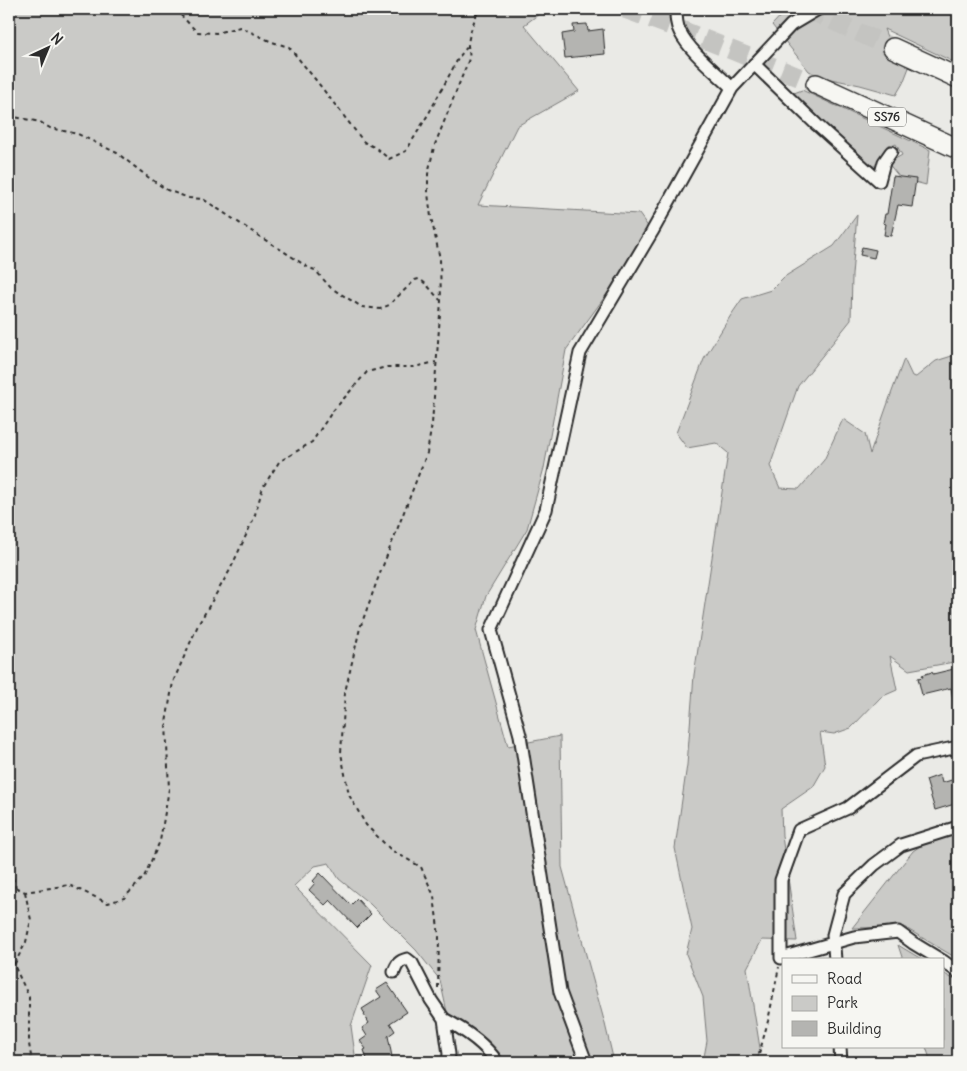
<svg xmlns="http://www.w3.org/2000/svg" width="967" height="1071" font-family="Delius,sans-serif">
<rect width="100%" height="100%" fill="#eaeae6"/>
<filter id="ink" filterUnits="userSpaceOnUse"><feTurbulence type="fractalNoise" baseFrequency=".02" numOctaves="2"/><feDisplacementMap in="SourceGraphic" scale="10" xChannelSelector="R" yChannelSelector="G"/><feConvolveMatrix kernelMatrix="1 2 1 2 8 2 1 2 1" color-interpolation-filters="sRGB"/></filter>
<g filter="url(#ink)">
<path fill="#cacac7" stroke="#7a7a79" d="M9,9H546L524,25L579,91L517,126L478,205L639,214L652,232L566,350L544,468L527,529L486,596L476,630L508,746L560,736L562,867L605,1024L614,1062H500L496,1056L447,1012L440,980L416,950L370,904L339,879L329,863L315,866L294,886L372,965L351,1026L356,1062H9Z
M787,9H958V64L884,29L895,58L910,65L903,83L896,95L860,85L821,77L809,71L772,25Z
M802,90L930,150L926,185L900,178L888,163L902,155L896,144L885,150L880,166H867L821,122L794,93Z
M857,215L852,275L851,320L798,386L770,466L780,488L799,489L824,460L843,419L865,434L870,454L890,397L904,359L912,376L916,377L936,361L955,355L958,353V655L954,662L909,670L890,656L897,690L881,697L851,728L834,734L820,732L825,766L813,787L781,809L782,836L797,941L762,940L747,968L760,1048L757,1062H703L707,1041L703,997L686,954L692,929L675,848L687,765L694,675L728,453L716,443L687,448L676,433L704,359L731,315L742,299L771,290L784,277L834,246Z
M958,273V322L953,309Z
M958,831V959L904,927L852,928L913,851L926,842Z
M898,945L923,960H903Z
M943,973L958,982V1062H928L929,1056L926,1047H943Z"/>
<path fill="#b4b4b1" stroke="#2b2b2b" d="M587,24L588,31L603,29L605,54L565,58L562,34L574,32L573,25Z
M893,176L916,179L912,207L898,205L891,236L884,235L886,224L883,223L885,214H887Z
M862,247L876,250L874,258L860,255Z
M958,668V705H954L951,688L922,695L918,678L923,677L922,675L932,672L933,674Z
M940,775L942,783L958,778V803L935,810L926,780Z
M320,873L351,905L357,899L371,914L357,928L330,900L325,905L309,890L315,883L313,881Z
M387,983L407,1012L390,1023L395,1031L388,1036L393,1062H368L364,1050L366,1049L360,1041L367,1036L362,1028L369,1023L364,1015L365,1014L362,1009L381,997L376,990Z"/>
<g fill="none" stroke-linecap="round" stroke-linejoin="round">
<path stroke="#c4c4c1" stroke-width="19" stroke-dasharray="19 9" stroke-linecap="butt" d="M625,9L679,29L816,84
M807,9L893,48"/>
<g stroke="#2b2b2b" stroke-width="15">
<path id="minor" d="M676,9C676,17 676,25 680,32C690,52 716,72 732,88
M754,64L817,125L879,181L884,162L891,152
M835,960L833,935L844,894L874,865L901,845L958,827
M941,960L913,943L898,932L854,937L781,958V880L799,830L848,808L916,756L958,747
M943,961L958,972
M394,972C397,964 399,961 407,959L412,963L431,1000L444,1019L449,1054L448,1062
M444,1019C463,1029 485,1044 497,1062
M840,1047L841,1062
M586,1062L560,992L520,735L491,630L546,510L580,353L652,232L732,88L791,25L818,9"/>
</g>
<g stroke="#2b2b2b" stroke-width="22">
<path id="trunk" d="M893,48L958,78
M816,84L958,149"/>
</g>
<path stroke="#2b2b2b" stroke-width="2" stroke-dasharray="4 4" stroke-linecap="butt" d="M175,9L197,32L216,33L240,27L272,42L289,47L315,79L364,142L376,148L389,159L406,151L429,113L459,57L468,46
M9,116L40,122L50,128L78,134L117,153L148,177L167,190L189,198L203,199L262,238L280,249L309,268L315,270L331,288L362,307L380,309L389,305L415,280L419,279C428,284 433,293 440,300
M9,370L12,373L9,400
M9,822L12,843L11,870L16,888
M9,884L25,892L69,885L108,903L124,898L144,877L160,841L169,789L166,723L173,682L198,625L230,570L254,518L263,487L279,462L312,442L332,412L367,372L387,367H414L436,362
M25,892L31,920L26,942L14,965L29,997V1044L32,1062
M9,954L14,965
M438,988L439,937L434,896L421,867L391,850L366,825L349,795L341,753L345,692L360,628L377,581L427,453L432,424L441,301L440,259L431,217L428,193V174L434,147L469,59C470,54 469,51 468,46C468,36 475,18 479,9
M757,1062L768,1021L779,967"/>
<use href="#minor" stroke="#f6f6f2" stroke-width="11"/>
<use href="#trunk" stroke="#f6f6f2" stroke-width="19"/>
</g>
</g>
<g text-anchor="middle" stroke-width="4" stroke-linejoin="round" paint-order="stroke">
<rect fill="#f6f6f2" stroke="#686867" stroke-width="1" x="868" y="107.5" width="38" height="19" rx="4"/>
<g font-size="12" font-weight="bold" fill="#2b2b2b">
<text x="887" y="121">SS76</text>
</g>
</g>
<rect width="967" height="1071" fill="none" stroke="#f6f6f2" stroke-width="30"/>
<rect x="15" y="15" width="937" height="1041" fill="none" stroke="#2b2b2b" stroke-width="2" filter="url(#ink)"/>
<rect x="782" y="958" width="162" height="90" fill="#f6f6f2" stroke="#a5a5a2"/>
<rect x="792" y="975" width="25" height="8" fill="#f6f6f2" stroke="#a5a5a2"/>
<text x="827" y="984" font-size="15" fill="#2b2b2b">Road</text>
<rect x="792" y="996" width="25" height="15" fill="#cacac7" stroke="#a5a5a2"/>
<text x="827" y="1008" font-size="15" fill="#2b2b2b">Park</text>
<rect x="792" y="1021" width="25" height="15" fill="#b4b4b1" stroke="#a5a5a2"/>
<text x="827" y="1034" font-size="15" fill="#2b2b2b">Building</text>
<g transform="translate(48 48) rotate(44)" stroke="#f6f6f2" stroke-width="4" paint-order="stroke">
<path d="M0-4L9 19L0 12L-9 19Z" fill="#2b2b2b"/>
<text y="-8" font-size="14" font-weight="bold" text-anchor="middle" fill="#2b2b2b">N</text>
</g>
</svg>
